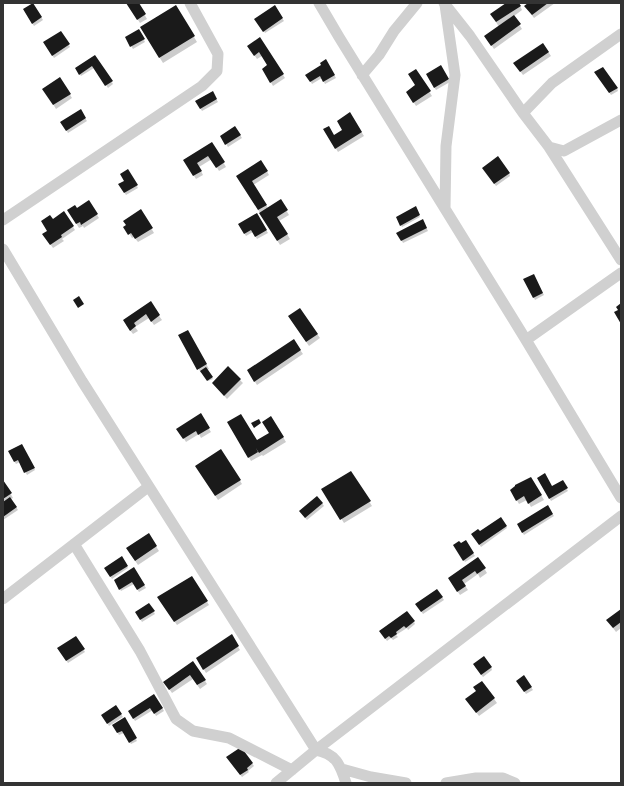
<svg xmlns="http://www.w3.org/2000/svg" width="624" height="786" font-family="'PT Sans',sans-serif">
<rect width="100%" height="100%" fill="#fff"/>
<path fill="#0003" d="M127,3H143L139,5L147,19L140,23Z
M507,3H518L520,6L522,10L514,16L522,29L494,49L488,40L499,27L491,14Z
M530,3H555L534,18L528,10Z
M33,4L43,20L34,26L24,10Z
M176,7L197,42L163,63L141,28Z
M274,7L284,21L265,33L256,19Z
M139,30L145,42L133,49L126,38Z
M61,32L70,47L54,58L45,43Z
M260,39L285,78L273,86L263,69L269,65L262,56L257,59L248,46Z
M543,44L551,56L523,75L517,67Z
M94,56L113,84L108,88L94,68L81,76L76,68Z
M326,61L336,78L325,84L322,78L312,84L307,75L323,66Z
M441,67L450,82L436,90L427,75Z
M416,70L432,96L416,106L407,92L416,86Z
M597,75L617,88L618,91L611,95Z
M60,78L72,98L56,109L44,89Z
M212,92L218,102L202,111L196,101Z
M80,111L87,121L68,133L62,122Z
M350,114L364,136L338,152L324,129L334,137L344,131Z
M235,127L242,138L228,147L221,136Z
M212,143L226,167L219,171L212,159L199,167L203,175L196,179L184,160Z
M261,161L269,175L253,185L268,208L280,200L289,215L279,221L290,239L280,245L237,176Z
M128,170L138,188L126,195L119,184L125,181Z
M485,171L509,173L510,176L496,186Z
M88,201L99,218L84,228L83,226L79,228L68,210L76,209Z
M415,208L420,217L402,227L397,218Z
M141,211L154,233L138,242L134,237L132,238L125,227Z
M64,213L75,230L62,239L64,241L53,248L46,238L52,220Z
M257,215L268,233L257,239L253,232L246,236L239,225Z
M423,221L428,231L403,243L398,233Z
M533,275L544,295L535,300L525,279Z
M150,303L162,320L154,325L149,318L135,327L138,331L133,334L126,325Z
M300,309L320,338L309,346L291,320Z
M188,331L209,369L207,370L213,379L208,381L202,372L201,373L180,336Z
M293,340L303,354L257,385L250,374Z
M240,380L243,383L227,399L213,383Z
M200,415L211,432L201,438L199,434L186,442L178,429Z
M271,417L286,442L263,456L262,455L251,461L229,423L257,442L270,434Z
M22,445L35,470L27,475L20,462L16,464L9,452Z
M221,450L242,484L218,500L196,466Z
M351,472L372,506L344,523L323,490Z
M531,478L544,500L531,507L527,500L519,504L511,490Z
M538,479L552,487L562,481L568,491L551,501Z
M3,481L13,498L11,499L18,510L3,520Z
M322,503L324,506L307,520L302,514Z
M547,506L554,516L524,535L518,525Z
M501,518L507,528L481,547L472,534L480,533Z
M148,534L159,551L138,565L129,552Z
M465,541L475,556L465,562L454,545H460Z
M121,558L128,568L112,579L105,568Z
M478,558L487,573L480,578L478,574L464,584L468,590L460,595L451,582Z
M134,569L146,588L139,592L134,584L121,591L115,580Z
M192,578L209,605L177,625L160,601Z
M437,590L444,600L423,614L416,604Z
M149,604L155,614L142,622L136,612Z
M621,610V628L616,632L610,624Z
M414,622L415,624L408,630L407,628L396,635L398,637L393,640L391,638L387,641L382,634Z
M231,636L240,650L206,673L197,658Z
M76,637L85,652L68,663L58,648Z
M193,662L207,684L200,689L193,679L172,693L167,686Z
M475,667H491L492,670L483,677Z
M524,677L533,690L526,694L518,681Z
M482,682L497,703L479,716L469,703Z
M154,695L164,711L156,716L153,710L135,721L129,711Z
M116,707L123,717L109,726L103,715Z
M124,718L137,741L131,744L124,733L119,735L113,725Z
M241,748L254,766L248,771L249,772L242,777L229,760Z"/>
<path fill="#1a1a1a" d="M33,3L42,17L32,24L23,9Z
M126,3H139L146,14L137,20Z
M506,3H519L521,6L496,22L490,14Z
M528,3H548L532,15L524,6Z
M176,5L195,36L159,58L140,27Z
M275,5L283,18L263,32L254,19Z
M514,15L521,24L491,46L484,36Z
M139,29L145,39L130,47L125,37Z
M61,31L70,44L52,56L43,42Z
M260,37L284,74L270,83L262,69L267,65L259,52L254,56L247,46Z
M543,43L549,52L520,72L513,63Z
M95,55L113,81L105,86L92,66L79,75L75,68Z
M326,59L335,75L323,82L320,76L310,82L305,75L321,65L320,63Z
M441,65L449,79L434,88L426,74Z
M603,67L618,88L609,93L594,72Z
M416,69L431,91L413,103L406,92L415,85L408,74Z
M60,77L71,94L53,105L42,89Z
M213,91L217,99L200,109L195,101Z
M81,109L86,118L66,131L60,122Z
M350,112L362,132L335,149L323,129L329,126L334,135L342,130L337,121Z
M235,126L241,135L225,145L220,136Z
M212,142L225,162L216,168L208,156L197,163L202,171L193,176L183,160Z
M498,156L510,173L494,184L482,168Z
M261,160L268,171L252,181L267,205L258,210L236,176Z
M128,169L138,185L124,193L118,184L124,181L120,174Z
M281,199L288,210L277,217L288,234L277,241L259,213Z
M89,200L98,214L81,225L80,222L76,224L67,210L75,205L77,208Z
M416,206L420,215L400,226L396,217Z
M141,209L153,228L135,239L131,233L128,235L123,227L126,225L123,221Z
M64,211L74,226L61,235L62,237L50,245L42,234L47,231L41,221L50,215L53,219Z
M257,213L267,230L255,237L251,230L244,234L238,224Z
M423,219L427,228L401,241L396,233Z
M534,274L543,293L533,298L523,279Z
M79,296L84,304L78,308L73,300Z
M151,301L160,315L151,322L146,314L134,323L136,326L130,331L123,320Z
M621,303V324L614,312L618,310L616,307Z
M300,308L318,334L306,342L288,316Z
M188,330L207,364L197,370L178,335Z
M294,339L301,350L254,382L247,370Z
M228,366L241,379L224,396L212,383Z
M206,367L213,377L207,381L200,371Z
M201,413L210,428L198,435L196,431L183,439L176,429Z
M241,414L257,440L269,433L262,422L271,416L284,437L259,453L256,448L258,452L248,458L227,422Z
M259,419L261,423L254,428L251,423Z
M22,444L35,468L24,473L18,460L14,462L8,451Z
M221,449L241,480L215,496L195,466Z
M351,471L371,501L340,520L321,489Z
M545,473L552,486L563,480L568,488L549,499L537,478Z
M531,477L542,495L528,504L524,496L516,501L510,490L515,486V485Z
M3,480L12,493L3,499Z
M317,496L323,503L305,518L299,511Z
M10,497L17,507L3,517V502Z
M548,505L553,514L522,533L517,524Z
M501,517L507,526L479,545L471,534L478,529L480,531Z
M149,533L157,546L135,561L126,548Z
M466,540L474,553L463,561L453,545L459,541L461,543Z
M122,556L128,566L110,577L104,568Z
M478,557L486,568L477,574L475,571L462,580L466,586L457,592L448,578Z
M134,567L145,585L137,590L132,582L119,590L114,580Z
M192,576L208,601L174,622L157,597Z
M437,589L443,597L421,612L415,604Z
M149,603L155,611L140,620L135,612Z
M621,609V622L613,628L606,620Z
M407,611L415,621L406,628L404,626L396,632L397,634L391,638L389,636L385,639L379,631Z
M232,634L239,646L203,670L196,658Z
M76,636L85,649L66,661L57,648Z
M484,656L492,667L481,675L473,664Z
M193,661L206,680L197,685L190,675L169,690L163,682Z
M524,675L532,687L524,692L516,681Z
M482,681L495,698L476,713L465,699L476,691L473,687Z
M154,694L163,708L154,714L150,708L133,719L128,711Z
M116,705L122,714L107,724L101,715Z
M125,717L137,738L129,743L122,731L117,733L112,725Z
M241,747L253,763L247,768L248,770L240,775L226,757Z"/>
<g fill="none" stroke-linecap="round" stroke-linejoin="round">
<path stroke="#d0d0d0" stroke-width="11" d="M319,3L339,37L526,340L621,498
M444,3L470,36L523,113L549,147L621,260
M445,5L455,75L446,146L445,209
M362,75L379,55L394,31L417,3
M523,113L552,83L621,34
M549,147L564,151L621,120
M3,220L202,86L217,71L218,54L190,3
M3,249L82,381L316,750C336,754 340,764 346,783
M526,340L621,273
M74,544L140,651L176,719L193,731L229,738L292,770
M3,599L148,487
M342,769L371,777L406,783
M276,783L316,750L621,516
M446,783L476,778H503L515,783"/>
</g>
<rect width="624" height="786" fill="none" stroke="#333333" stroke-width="8"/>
</svg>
